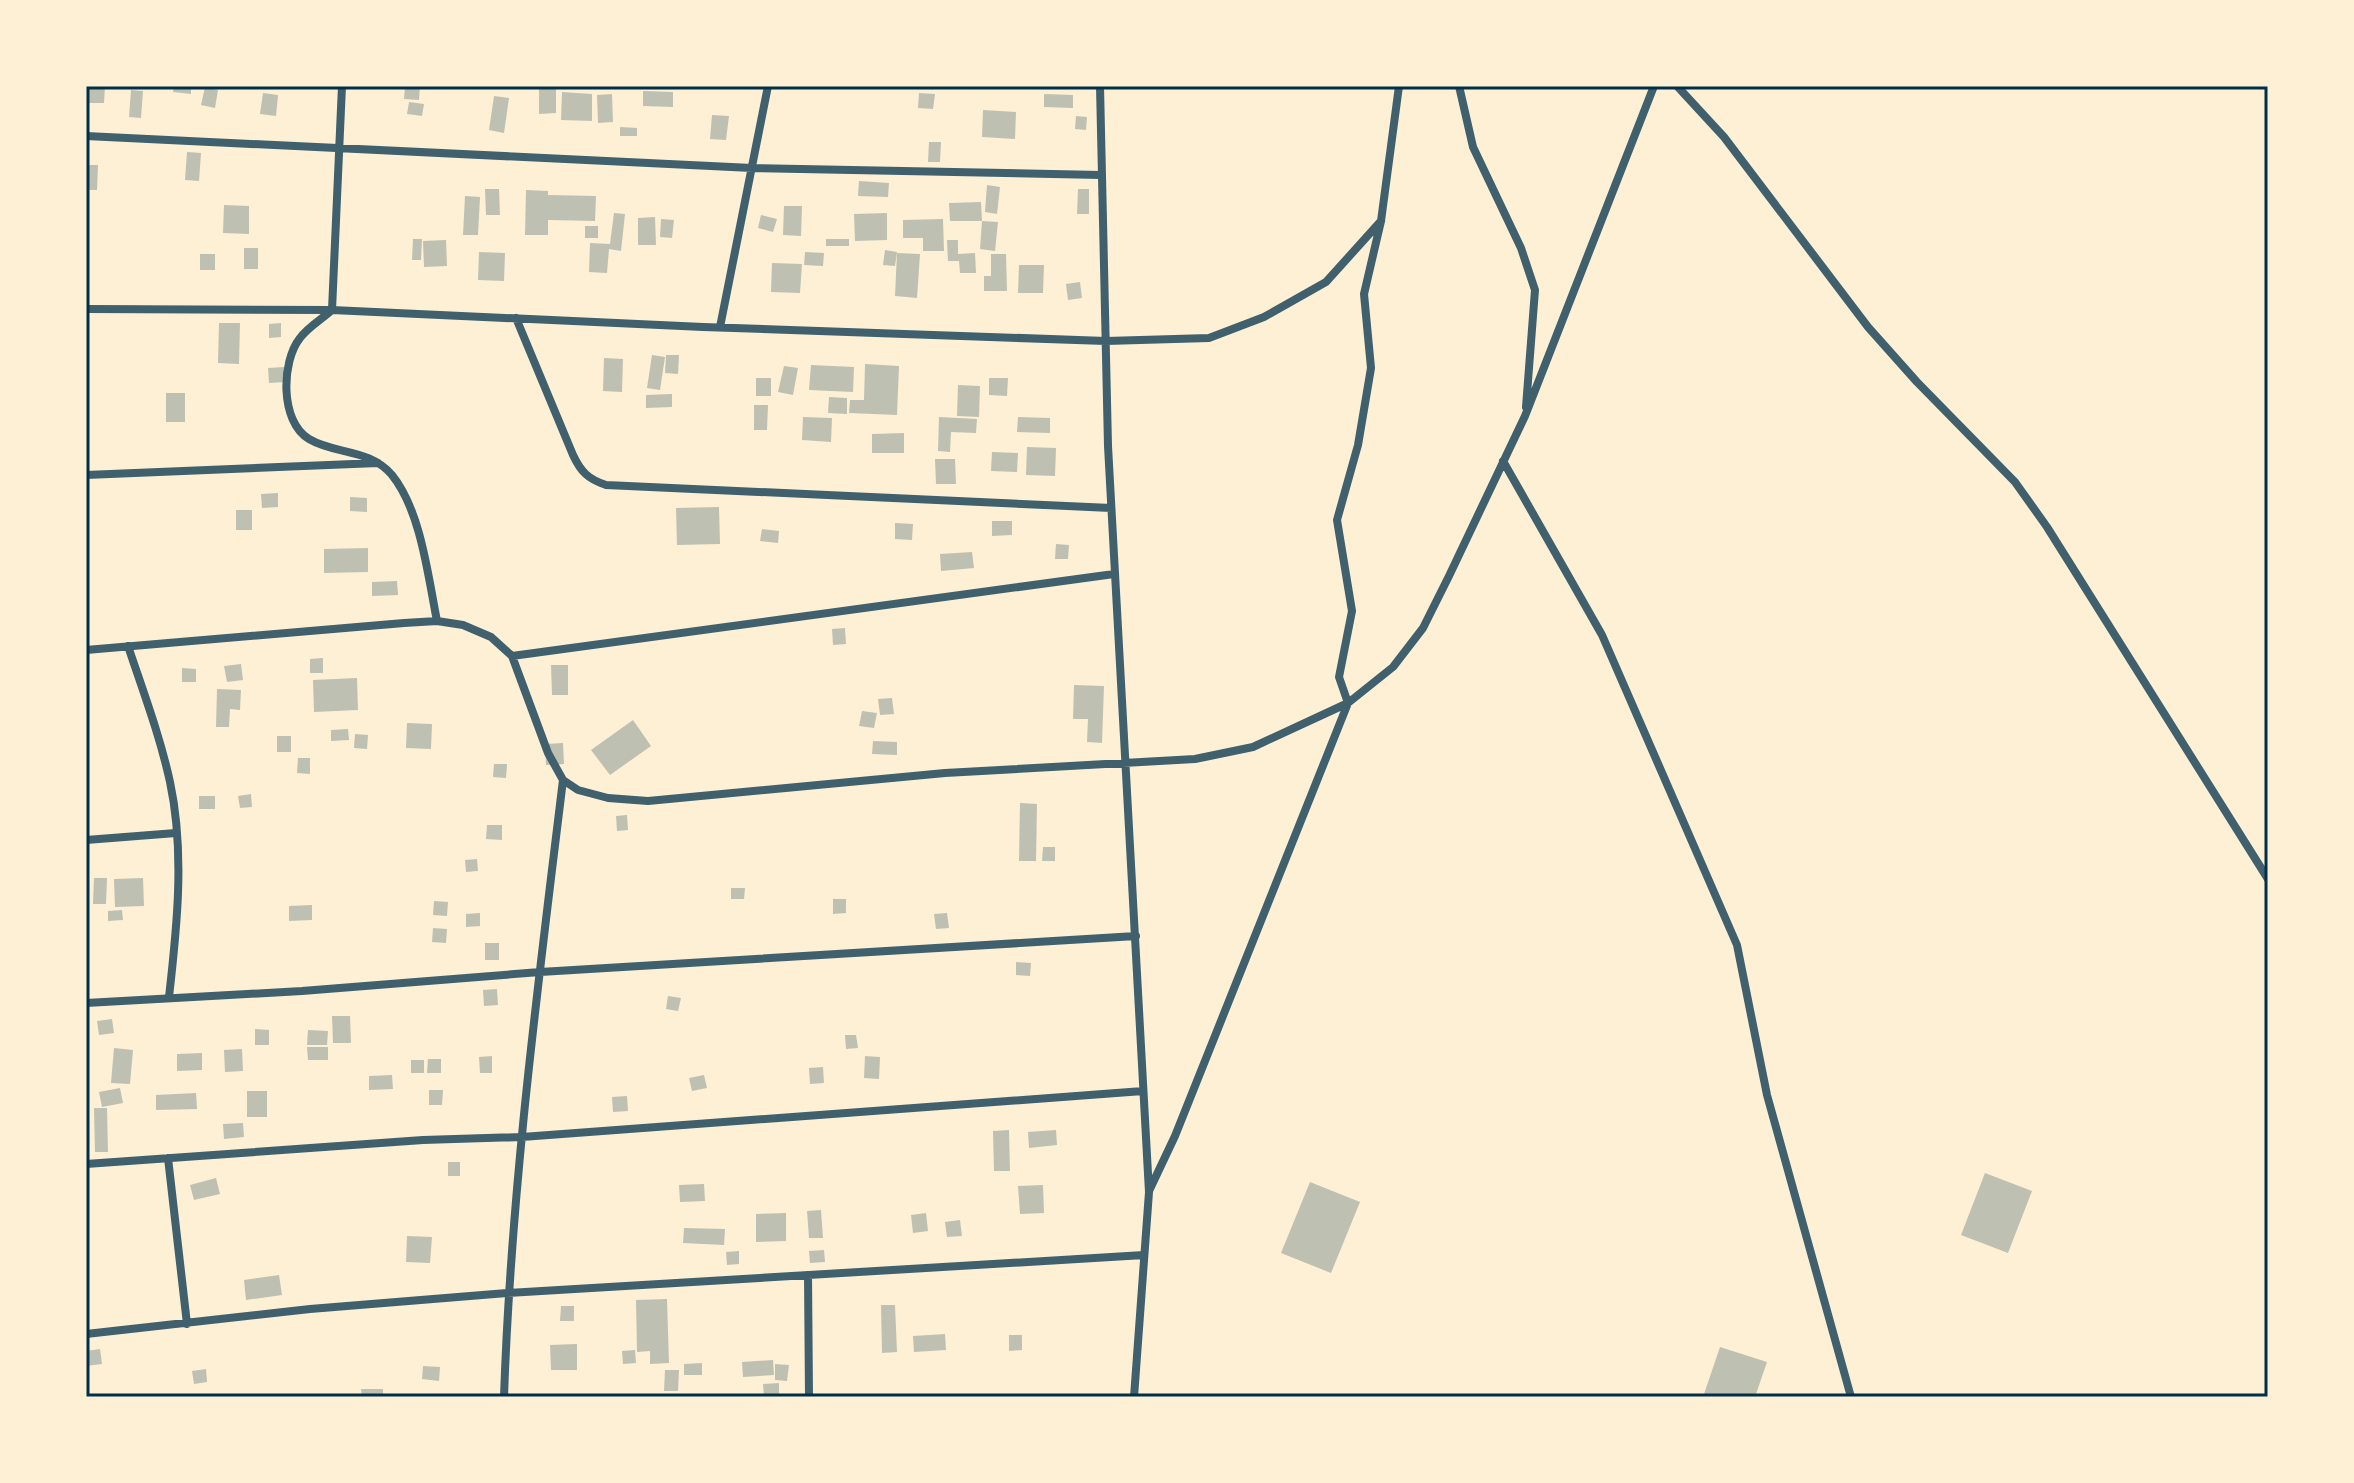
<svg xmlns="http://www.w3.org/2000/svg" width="2354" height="1483" font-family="'Roboto Condensed',sans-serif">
<rect width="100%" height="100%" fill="#fdf0d5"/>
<path fill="#bec0b2" d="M86,86H105L104,103H86Z
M174,86H191V94L173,92Z
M405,86H420L419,100L404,99Z
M539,86H556V113L539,114Z
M205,87L218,90L215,108L201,105Z
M131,90L143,91L141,118L129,117Z
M643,91L673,92V107L643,106Z
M562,92L592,94V121L561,120Z
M263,93L278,95L276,116L260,114Z
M919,93L935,94L933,109L918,108Z
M612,94L613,122L598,123L597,95Z
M1044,94L1073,95V108L1044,107Z
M494,96L509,98L504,133L489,130Z
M409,102L424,104L422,116L407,114Z
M983,110L1016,112L1015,139L982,137Z
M712,115L729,116L726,140L710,139Z
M1076,116L1087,117L1086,130L1075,129Z
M620,127L637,128V136H620Z
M929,142H941L940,162H928Z
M187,152L201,153L199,181L185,180Z
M86,165H98L97,190H86Z
M859,181L889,183L888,197L858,196Z
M987,185L1000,187L997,214L985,212Z
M485,189H499L500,215H486Z
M1078,189H1089V214H1077Z
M526,190L548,191V195L596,196L595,221L548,220V235H525Z
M465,196L480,197L478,235H463Z
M981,202L982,221H950L949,203Z
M224,205L249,206V234L223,233Z
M784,206H802L801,236L783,235Z
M614,213L625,214L621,251L609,249L607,273L589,272L590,243L610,244Z
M887,213V240L855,241L854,214Z
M761,215L777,219L773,232L758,228Z
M655,217L656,245H638V218Z
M661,219L674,220L672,238L660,237Z
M943,219L944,251H923V238H903V220Z
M982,221L998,222L995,251L980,249Z
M585,226H598V238H585Z
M413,239H422L421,260H412Z
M826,239H849V246H826Z
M446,240L447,266L424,267L423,241Z
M947,240H958V254L975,253L976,273H960L959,261H948Z
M244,248H258V269H244Z
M885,250L897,252L895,266L883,265Z
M479,252L505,253L504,281L478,280Z
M805,252L824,253L823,266L804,265Z
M897,253L920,254L917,298L895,296Z
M200,254H215V270H200Z
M991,254H1006L1007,291H984V276H991Z
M772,263L802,264L800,293L771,292Z
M1019,265H1044L1043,293H1018Z
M1080,282L1082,298L1068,300L1066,284Z
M219,323H240L239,364L218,363Z
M281,323V337L269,338V324Z
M652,355L665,357L660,390L647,388Z
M666,355H679L678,374L665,373Z
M604,358L623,359L622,392L603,391Z
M865,364L899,366L897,415L849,413L850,400H864Z
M811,365L854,367L853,392L809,390Z
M784,366L798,368L793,395L778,392Z
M284,367L285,382L269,383L268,368Z
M756,378H771V396H756Z
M989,378H1008L1007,396L989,395Z
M958,385L980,386L979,417L957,416Z
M166,393H185V422H166Z
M672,394V407L646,408V395Z
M829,397L847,398V414L828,413Z
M754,405H768L767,430H754Z
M803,417L832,418L831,442L802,440Z
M939,417L977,419L976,433L951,432L950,452L938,451Z
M1018,417L1050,418V433L1017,432Z
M904,433V453H872V434Z
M1027,447L1056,448L1055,476L1026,475Z
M992,452L1018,453L1017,472L991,471Z
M935,459H955L956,484H936Z
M278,493V507L262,508L261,494Z
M350,497L367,498V512L350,511Z
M719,507L720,544L677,545L676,508Z
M236,510H252V530H236Z
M992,521H1012V535L992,536Z
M895,523L913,524L912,540L895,539Z
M762,529L779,531L778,543L760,541Z
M1056,544L1069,545L1068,559H1055Z
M368,548V572L324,573V549Z
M972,552L974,568L941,571L940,554Z
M397,581L398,595L372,596V582Z
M845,628L846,644L833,645L832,629Z
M323,658V673H310V659Z
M241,664L243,680L227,682L224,666Z
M551,665H568V695H552Z
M182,668L196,669V682H182Z
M357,678L358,710L314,712L313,680Z
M1074,685L1104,686L1102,743L1087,742L1088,719H1073Z
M217,689L241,690L240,710L230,709L229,727H216Z
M892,698L894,714L880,715L878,699Z
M862,711L877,713L874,728L859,726Z
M633,720L651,746L610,775L591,750Z
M407,723L432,724L431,749L406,748Z
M348,729L349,740L331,741V730Z
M355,734L368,735L367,749L354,748Z
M277,736H291V752H277Z
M873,741L897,742V755L872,754Z
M563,743L564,764L546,765L545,744Z
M298,758H310V774L297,773Z
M494,764H507L506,778L493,777Z
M251,794L252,807L240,808L238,796Z
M199,796H215V809H199Z
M1020,803L1037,804L1036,861H1019Z
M627,815L628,830L617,831L616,816Z
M487,825H502V840L486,839Z
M1043,847H1055V861H1042Z
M477,859L478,871L466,872L465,860Z
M94,878H107L106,904H93Z
M143,878L144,906L115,907L114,879Z
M731,888H745L744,899H731Z
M833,899H846V913L833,914Z
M434,901L448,902L447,916L433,915Z
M312,905V920L289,921V906Z
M122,910L123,920L108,921V911Z
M480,913V926L466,927V914Z
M947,913L949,928L936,929L934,914Z
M433,928L447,929L446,943L432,942Z
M485,943H499V960H485Z
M1016,962L1031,963L1030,976L1016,975Z
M497,989L498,1005L484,1006L483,990Z
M668,996L681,998L678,1011L666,1009Z
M332,1016H350L351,1043H333Z
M112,1019L114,1033L99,1035L97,1021Z
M255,1029L269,1030V1045H255Z
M308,1030L328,1031L327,1045H307Z
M845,1035H856L858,1048L846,1049Z
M307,1047H328V1060H308Z
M114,1048L133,1050L130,1084L111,1083Z
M242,1049L243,1071L225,1072L224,1050Z
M202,1053V1070L177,1071V1054Z
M492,1056V1073H480L479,1057Z
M865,1056L880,1057L879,1079L864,1078Z
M428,1059H441V1073H427Z
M411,1060H424V1073H411Z
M823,1067L824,1083L810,1084L809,1068Z
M392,1075L393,1089L369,1090V1076Z
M704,1075L707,1088L692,1091L689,1078Z
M120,1088L123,1103L102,1107L99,1092Z
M429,1090H443L442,1105H429Z
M247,1091H267V1117H247Z
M196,1093L197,1109L156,1110V1095Z
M627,1096L628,1111L613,1112L612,1097Z
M94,1108H107L108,1152H95Z
M243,1123L244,1137L224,1139L223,1124Z
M1009,1130L1010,1171H994L993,1131Z
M1056,1130L1057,1145L1029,1148L1028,1132Z
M448,1162H460V1176H448Z
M1985,1173L2032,1191L2008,1253L1961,1235Z
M216,1178L220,1194L194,1200L190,1185Z
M1310,1182L1360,1202L1331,1273L1281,1253Z
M704,1184L705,1201L680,1202L679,1185Z
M1043,1185L1044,1213L1020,1214L1018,1186Z
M821,1210L823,1238H809L807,1211Z
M786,1213V1241L756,1242V1214Z
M926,1213L928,1231L913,1233L911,1215Z
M960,1220L962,1236L947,1237L945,1222Z
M684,1228L725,1229L724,1245L683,1243Z
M407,1236L432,1237L430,1263L406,1262Z
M824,1250L825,1262L810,1263L809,1251Z
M739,1251V1264L727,1265L726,1252Z
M279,1275L282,1295L246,1300L244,1280Z
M667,1299L669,1363L650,1364V1351L637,1352L636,1300Z
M881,1305H895L897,1352L882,1353Z
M561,1306H574V1321H560Z
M945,1334L946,1350L914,1352L913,1336Z
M1009,1335H1022V1350L1009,1351Z
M577,1344V1370H551L550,1345Z
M1720,1347L1767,1362L1755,1397H1703Z
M100,1349L102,1364L86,1366V1351Z
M635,1350L636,1363L623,1364L622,1351Z
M773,1360L774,1375L743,1377L742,1362Z
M702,1363V1375H684V1364Z
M775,1364L789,1365L787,1381L775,1380Z
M423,1366L440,1367L439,1381L422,1379Z
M206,1369L207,1382L194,1384L192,1371Z
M665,1370H679L678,1391H664Z
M779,1383V1397H764L763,1384Z
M361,1389H383V1397H362Z"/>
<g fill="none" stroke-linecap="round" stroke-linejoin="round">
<path stroke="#3f606c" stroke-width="8" d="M342,86L332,310C322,319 308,327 300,338C281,362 280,422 309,439C336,455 369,448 392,475C421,511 428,576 437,621
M1100,86L1108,446L1149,1192L1134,1397
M1459,86L1473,147L1521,248L1535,290L1526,407
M1677,86L1724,137L1868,327L1917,382L2015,482L2047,527L2268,879
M86,136L752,168L1101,175
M86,309L332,310L703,327L1106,341L1209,338L1264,317L1326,282L1381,221
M516,318L573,455C581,472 588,479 606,485L1111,508
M720,327L768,86
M1503,461L1602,635L1737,945L1767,1095L1851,1397
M86,475L378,463
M128,646C143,691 160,736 170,782C185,852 177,927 169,997
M86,650L404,623L437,621L463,625L491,637L512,656L548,753L563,780L578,790L608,798L648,801L945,773L1195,759L1253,747L1348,703L1393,667L1423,628L1449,576L1525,416L1654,86
M512,656L1114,574
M86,840L176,833
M86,1003L302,991L540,972L1136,936
M168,1158L187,1324
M86,1164L423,1140L522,1137L1143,1091
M1149,1191L1175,1136L1348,703L1339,677L1352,611L1337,520L1358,445L1371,368L1364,294L1381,221L1399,86
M808,1275L809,1397
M86,1334L310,1309L507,1293L1144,1255
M504,1397C511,1190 538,985 563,780"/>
</g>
<rect width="2354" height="1483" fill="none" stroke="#fdf0d5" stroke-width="176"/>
<rect x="88" y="88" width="2178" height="1307" fill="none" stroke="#003049" stroke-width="3"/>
</svg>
